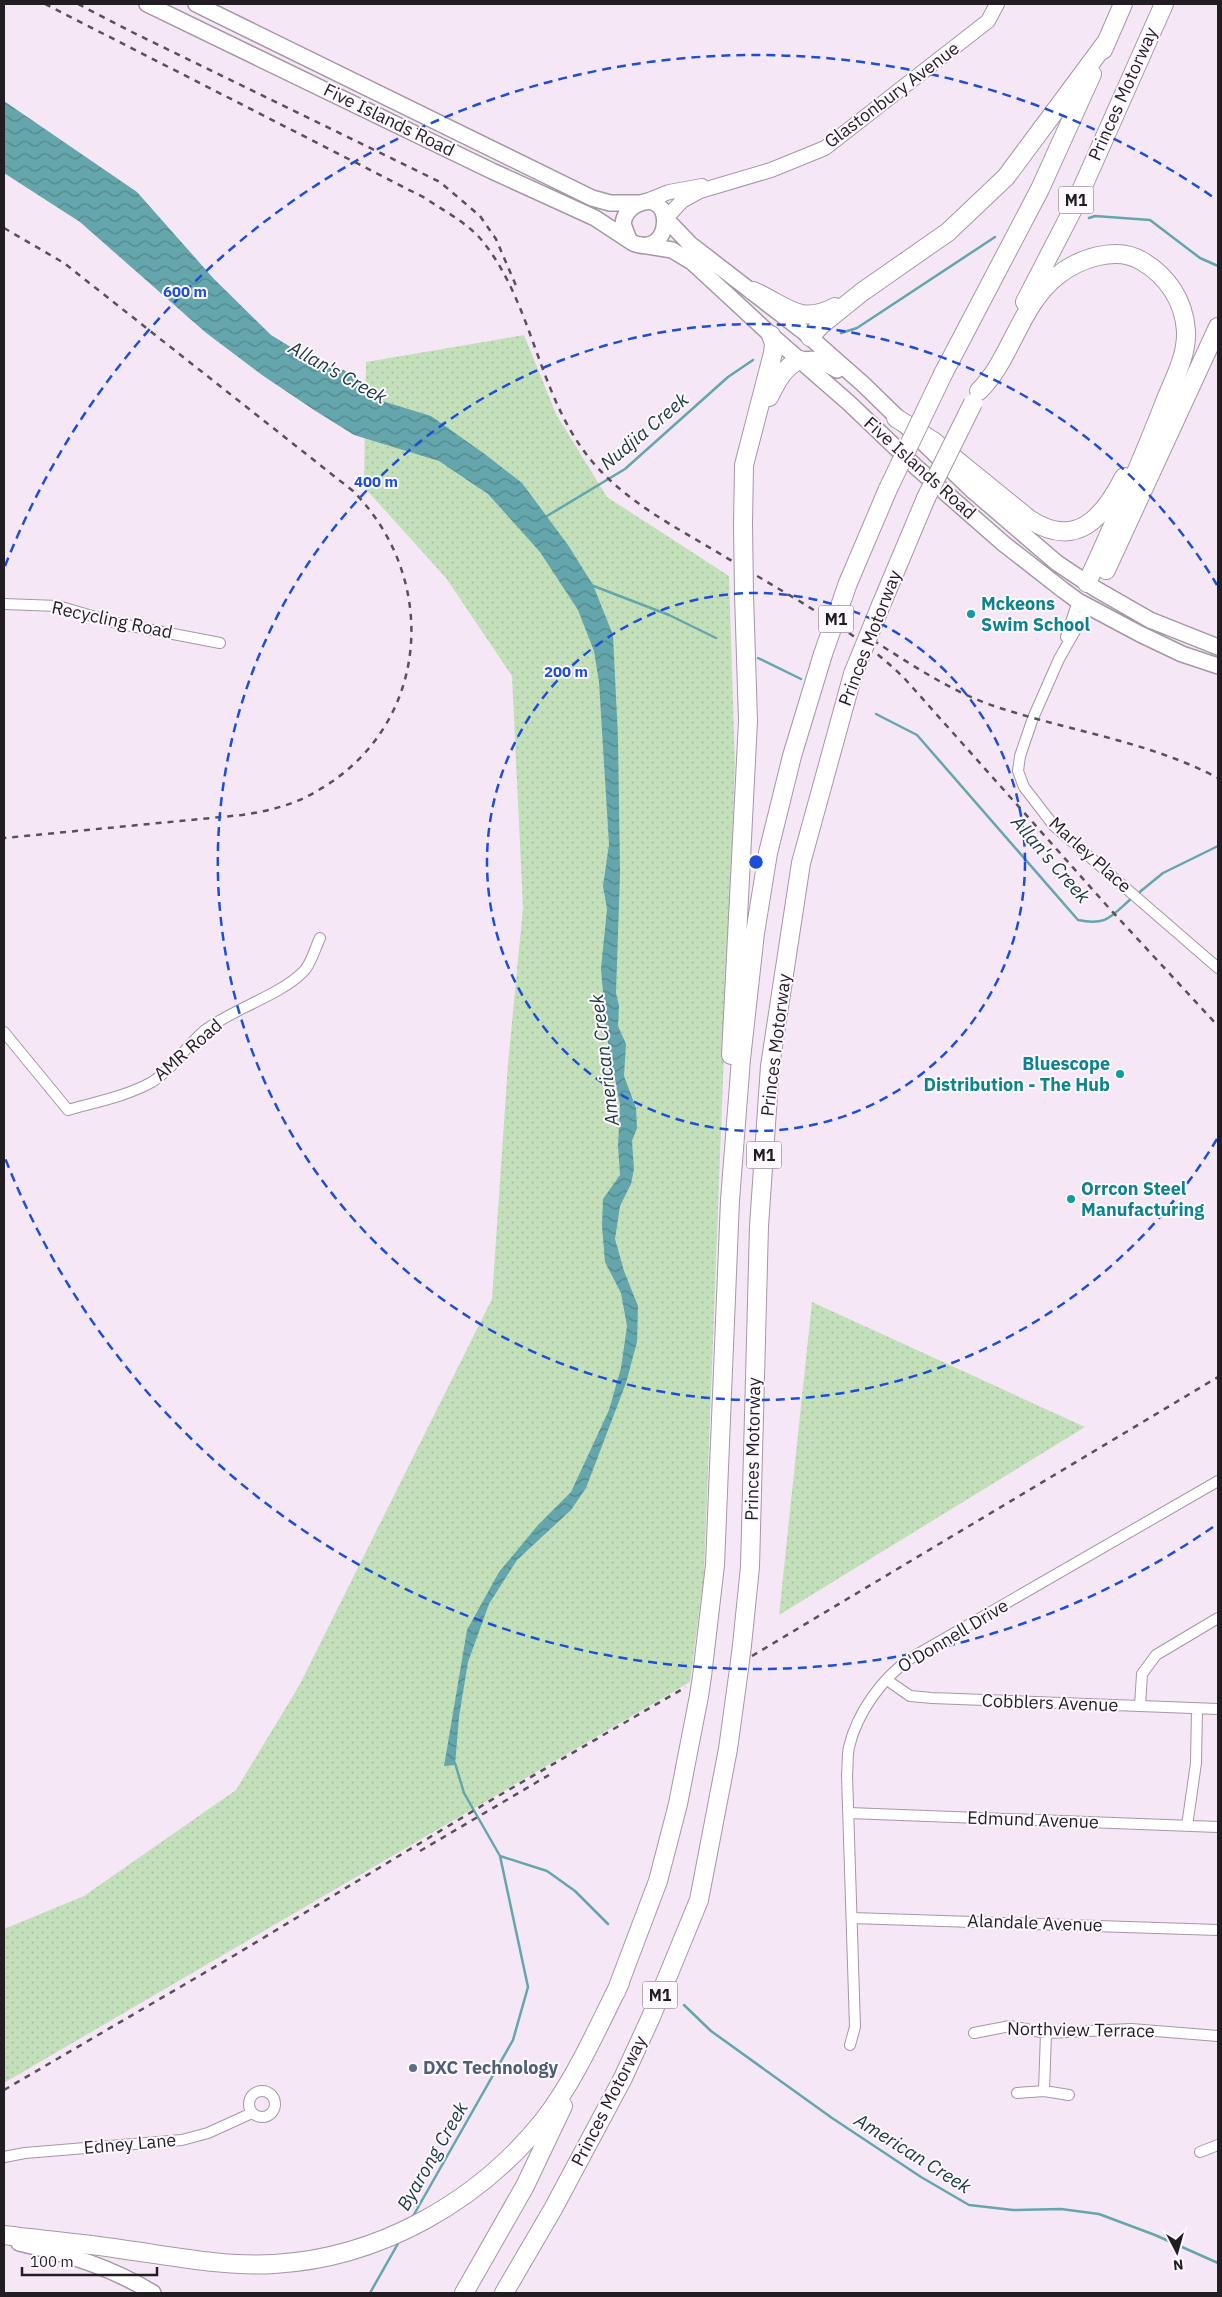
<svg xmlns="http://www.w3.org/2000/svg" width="1222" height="2297" font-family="'IBM Plex Sans',sans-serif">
<defs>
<pattern id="grass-dots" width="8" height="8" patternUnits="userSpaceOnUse" patternTransform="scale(1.25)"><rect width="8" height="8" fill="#c3e0bb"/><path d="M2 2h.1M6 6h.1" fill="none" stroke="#a7c0a0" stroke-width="1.8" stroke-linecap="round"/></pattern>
<pattern id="water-waves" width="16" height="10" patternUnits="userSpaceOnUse" patternTransform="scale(1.25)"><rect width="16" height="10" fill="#64a6ac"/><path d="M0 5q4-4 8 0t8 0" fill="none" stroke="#52878c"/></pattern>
</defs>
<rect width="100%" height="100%" fill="#f6e7f7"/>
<path fill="url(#grass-dots)" d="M524,335L556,414L607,497L729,576L735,765L704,1575L690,1682L4,2083V1929L84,1896L236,1790L299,1686L492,1299L508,1064L523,908L512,676L446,578L364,487L366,362Z
M812,1302L1085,1427L779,1615Z"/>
<path fill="url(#water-waves)" d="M4,101L137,192L214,279L271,335L322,366L344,370L382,401L431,416L486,455L522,483L568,545L593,585L613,635L618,738L620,873L616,993L619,1006L618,1026L626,1044L624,1076L636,1108L637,1128L632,1141L634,1169L631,1184L620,1206L615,1239L624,1271L638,1306L637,1342L626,1383L586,1488L571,1510L517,1560L489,1604L468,1662L459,1717L455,1765L444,1766L467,1630L499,1572L538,1525L571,1492L609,1410L621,1368L627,1326L621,1293L605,1262L602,1226L603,1199L620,1175L618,1146L620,1105L607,1037L601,969L607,909L603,886L609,844L599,682L594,651L578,610L540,552L488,494L439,461L354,435L314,410L262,375L205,332L80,222L4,173Z"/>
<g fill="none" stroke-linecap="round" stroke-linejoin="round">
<path stroke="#64a6ac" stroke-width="2.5" d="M1089,218L1095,216L1150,220L1200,258L1218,266
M841,333L857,328L995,237
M547,516L625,469L728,377L753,360
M591,585L669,615L716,638
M758,658L801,679
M876,714L917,735L1078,920C1108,926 1111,916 1132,898
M1136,895L1163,873L1218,846
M455,1763L464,1793L500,1856L547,1871L575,1891L608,1924
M684,2005L711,2031L832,2118L921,2177L969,2205L1013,2210L1061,2209L1099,2214L1155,2235L1218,2263
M412,2218L513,2040L528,1987L500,1856
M370,2293L400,2240"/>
<g stroke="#a597a6" stroke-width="12">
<path id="minor" d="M4,604L58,606L116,623L220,643
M1089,606L1059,659L1033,718L1020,756L1018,771L1024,787L1054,826L1218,968
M1066,637L1078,601
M4,1032L68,1110C96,1102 127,1096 152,1082C173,1069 185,1047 204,1031C232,1009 279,996 303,972C311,965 315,948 320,938
M887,1680L910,1696L932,1698L1218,1709
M1140,1706L1142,1674L1156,1655L1218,1618
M849,1813L1218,1827
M1187,1826L1196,1763L1197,1709
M852,1918L1218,1930
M974,2033L1010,2026L1046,2033L1131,2029L1218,2036
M850,2045L855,2027L847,1775C848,1766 847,1756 849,1747C857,1713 882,1678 911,1658L1218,1481
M1044,2091L1069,2095
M249 2104a13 13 0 1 1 26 0a13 13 0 1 1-26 0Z
M1017,2093L1044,2091L1046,2033
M1200,2152L1218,2145
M4,2157L25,2153L182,2140L208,2133L252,2113"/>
</g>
<g stroke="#a597a6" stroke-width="16">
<path id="secondary" d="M644,202L669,192L702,186
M666,218L682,201L700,191L771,170L825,148L988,21L997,4"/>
</g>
<g stroke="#a597a6" stroke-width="18">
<path id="primary" d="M147,4L492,171L595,218L633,243C673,260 676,185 636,205C628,209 624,216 623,224L629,240
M196,4L592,198L610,203H641
M666,219L690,244L804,332L863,384L972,490L1057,563L1096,589L1150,620L1218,647
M641,245L672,250L692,262L771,335L849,403L916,467L1004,544L1063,590L1078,601L1140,634L1182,654L1218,666
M800,360L817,359L837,370
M19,2243C67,2254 111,2267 153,2293"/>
</g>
<g stroke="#a597a6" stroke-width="20">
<path id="motorway" d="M1103,50L1123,4
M753,291C786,305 799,326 835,307
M1025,302L1072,211L1164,4
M810,337L821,325L862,292L948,232L1006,177L1107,41
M943,374L1040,189L1092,74
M979,391C1012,358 1019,306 1057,276C1078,259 1116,245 1142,261C1167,276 1184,300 1186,331C1187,355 1175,377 1166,399C1142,461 1115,522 1087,583
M769,397C776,383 784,366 800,360
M896,418L933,441L1029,519C1076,550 1103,518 1124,477
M743,525L744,465L773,353L774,344L771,335
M1106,570L1218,327
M848,583L888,489
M881,605L926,498
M731,1055L748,721L744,594
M742,1645L750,1567L759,1226L770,1066L801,863L853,674
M702,1676L715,1565L730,1200L741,1059L755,933L768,853L792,756L823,654
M616,1992L658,1881L678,1804L699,1696
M4,2235C42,2240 81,2243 120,2249C171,2256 223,2267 274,2264C379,2258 478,2202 543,2121C575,2080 597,2029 620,1983
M464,2293L525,2186L563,2106
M504,2293L553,2209L623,2078L651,2017L699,1900L728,1749L739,1669"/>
</g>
<use href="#minor" stroke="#fff" stroke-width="10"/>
<use href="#secondary" stroke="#fff" stroke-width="14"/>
<use href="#primary" stroke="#fff" stroke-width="15"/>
<use href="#motorway" stroke="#fff" stroke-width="18"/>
<path stroke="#59515a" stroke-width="2.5" stroke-dasharray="6 6" stroke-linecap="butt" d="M45,4L425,198C447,213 472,225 487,247C536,313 539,402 596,466C624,497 659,518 695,539C729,559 762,579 796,599C835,623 872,646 905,679L1109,908L1218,1026
M78,4L132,32L440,182L480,216L496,239L517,288
M4,228L64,263L353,491C441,580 430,727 317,791C294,805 268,811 242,815L4,838
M863,634C905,660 947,690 994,706C1068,731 1148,741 1218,778
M752,1656L1218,1377
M420,1851L549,1775
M4,2090L235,1955L493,1799L686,1687"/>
<g stroke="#a597a6" stroke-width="20" stroke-linecap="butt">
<path id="motorway-bridge" d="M888,489L943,374
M926,498L973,403
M743,525L744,594
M823,654L848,583
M853,674L881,605
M739,1669L742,1645
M699,1696L702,1676"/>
</g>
<use href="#motorway-bridge" stroke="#fff" stroke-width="18"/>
</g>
<g fill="none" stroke="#1d4ed8" stroke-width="2.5" stroke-dasharray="9 6">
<circle cx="756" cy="862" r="269"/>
<path d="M1217 1139A538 538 0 1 1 1217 585"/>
<path d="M1213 1527A807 807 0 0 1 5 1158M5 566A807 807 0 0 1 1213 197"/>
</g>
<g fill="#0f9aa8" stroke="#fef8ff" stroke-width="2">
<circle cx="971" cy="614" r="5"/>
<circle cx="1120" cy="1074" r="5"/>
<circle cx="1071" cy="1199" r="5"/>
</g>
<circle fill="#5c6f8a" stroke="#fef8ff" stroke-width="2" cx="413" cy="2068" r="5"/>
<g text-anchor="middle" stroke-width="4" stroke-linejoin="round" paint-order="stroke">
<g fill="#fef8ff" stroke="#645f65" stroke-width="1">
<rect x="1058.5" y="186.5" width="35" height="27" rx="4"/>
<rect x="818.5" y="605.5" width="35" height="27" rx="4"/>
<rect x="746.5" y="1141.5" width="35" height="27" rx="4"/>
<rect x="642.5" y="1981.5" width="35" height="27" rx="4"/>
</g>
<g font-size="16" font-weight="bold" fill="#221d23">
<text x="1076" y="206">M1</text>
<text x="836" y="625">M1</text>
<text x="764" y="1161">M1</text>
<text x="660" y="2001">M1</text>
</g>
<g font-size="18" fill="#221d23" stroke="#fef8ff">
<text transform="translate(1123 94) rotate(-66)" y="6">Princes Motorway</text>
<text transform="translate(892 95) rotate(-37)" y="6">Glastonbury Avenue</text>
<text transform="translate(389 120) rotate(26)" y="6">Five Islands Road</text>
<text transform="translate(920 468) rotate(42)" y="6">Five Islands Road</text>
<text transform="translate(112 620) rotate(12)" y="6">Recycling Road</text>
<text transform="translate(870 638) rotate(-69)" y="6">Princes Motorway</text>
<text transform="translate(1090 855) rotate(42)" y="6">Marley Place</text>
<text transform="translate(776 1045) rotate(-83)" y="6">Princes Motorway</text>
<text transform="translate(188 1050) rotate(-41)" y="6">AMR Road</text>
<text transform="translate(753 1449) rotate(-89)" y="6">Princes Motorway</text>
<text transform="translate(953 1636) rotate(-31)" y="6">O'Donnell Drive</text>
<text transform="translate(1050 1703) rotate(2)" y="6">Cobblers Avenue</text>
<text transform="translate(1033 1820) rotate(2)" y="6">Edmund Avenue</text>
<text transform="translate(1035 1923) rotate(2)" y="6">Alandale Avenue</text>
<text transform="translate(1081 2030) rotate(1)" y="6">Northview Terrace</text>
<text transform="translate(609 2101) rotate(-63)" y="6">Princes Motorway</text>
<text transform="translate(130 2144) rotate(-5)" y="6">Edney Lane</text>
</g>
<g font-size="18" font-weight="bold" fill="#0d838f" stroke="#fef8ff" text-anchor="start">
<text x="981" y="610">Mckeons<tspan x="981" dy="21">Swim School</tspan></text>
<text x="1110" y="1070" text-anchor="end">Bluescope<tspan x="1110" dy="21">Distribution - The Hub</tspan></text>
<text x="1081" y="1195">Orrcon Steel<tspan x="1081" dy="21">Manufacturing</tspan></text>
</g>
<g font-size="18" font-weight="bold" fill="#4e5e75" stroke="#fef8ff" text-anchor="start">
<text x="423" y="2074">DXC Technology</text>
</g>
<g font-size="19" font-style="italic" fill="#193b3e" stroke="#fef8ff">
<text transform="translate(338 372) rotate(29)" y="7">Allan's Creek</text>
<text transform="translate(644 431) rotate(-40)" y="7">Nudjia Creek</text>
<text transform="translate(1051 859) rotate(49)" y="7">Allan's Creek</text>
<text transform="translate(604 1060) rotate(-97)" y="7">American Creek</text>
<text transform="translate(913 2153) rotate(32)" y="7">American Creek</text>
<text transform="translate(432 2156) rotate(-60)" y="7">Byarong Creek</text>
</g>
</g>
<circle cx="756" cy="862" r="8" fill="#1d4ed8" stroke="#fef8ff" stroke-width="2.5"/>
<g font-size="15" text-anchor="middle" font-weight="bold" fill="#1d4ed8" stroke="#fef8ff" stroke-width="4" stroke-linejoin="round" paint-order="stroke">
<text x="185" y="297">600 m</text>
<text x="376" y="487">400 m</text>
<text x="566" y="677">200 m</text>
</g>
<rect width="1222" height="2297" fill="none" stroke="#221d23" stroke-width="10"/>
<g transform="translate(1177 2252) rotate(174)" stroke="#fef8ff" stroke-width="4" paint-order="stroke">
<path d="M0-4L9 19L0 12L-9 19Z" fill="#221d23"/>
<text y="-8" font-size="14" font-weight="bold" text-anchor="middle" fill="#221d23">N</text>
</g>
<path d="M22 2267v8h135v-8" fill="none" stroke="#221d23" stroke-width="2.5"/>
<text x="30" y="2267" font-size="15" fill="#221d23" stroke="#fef8ff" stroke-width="4" paint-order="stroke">100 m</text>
</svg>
